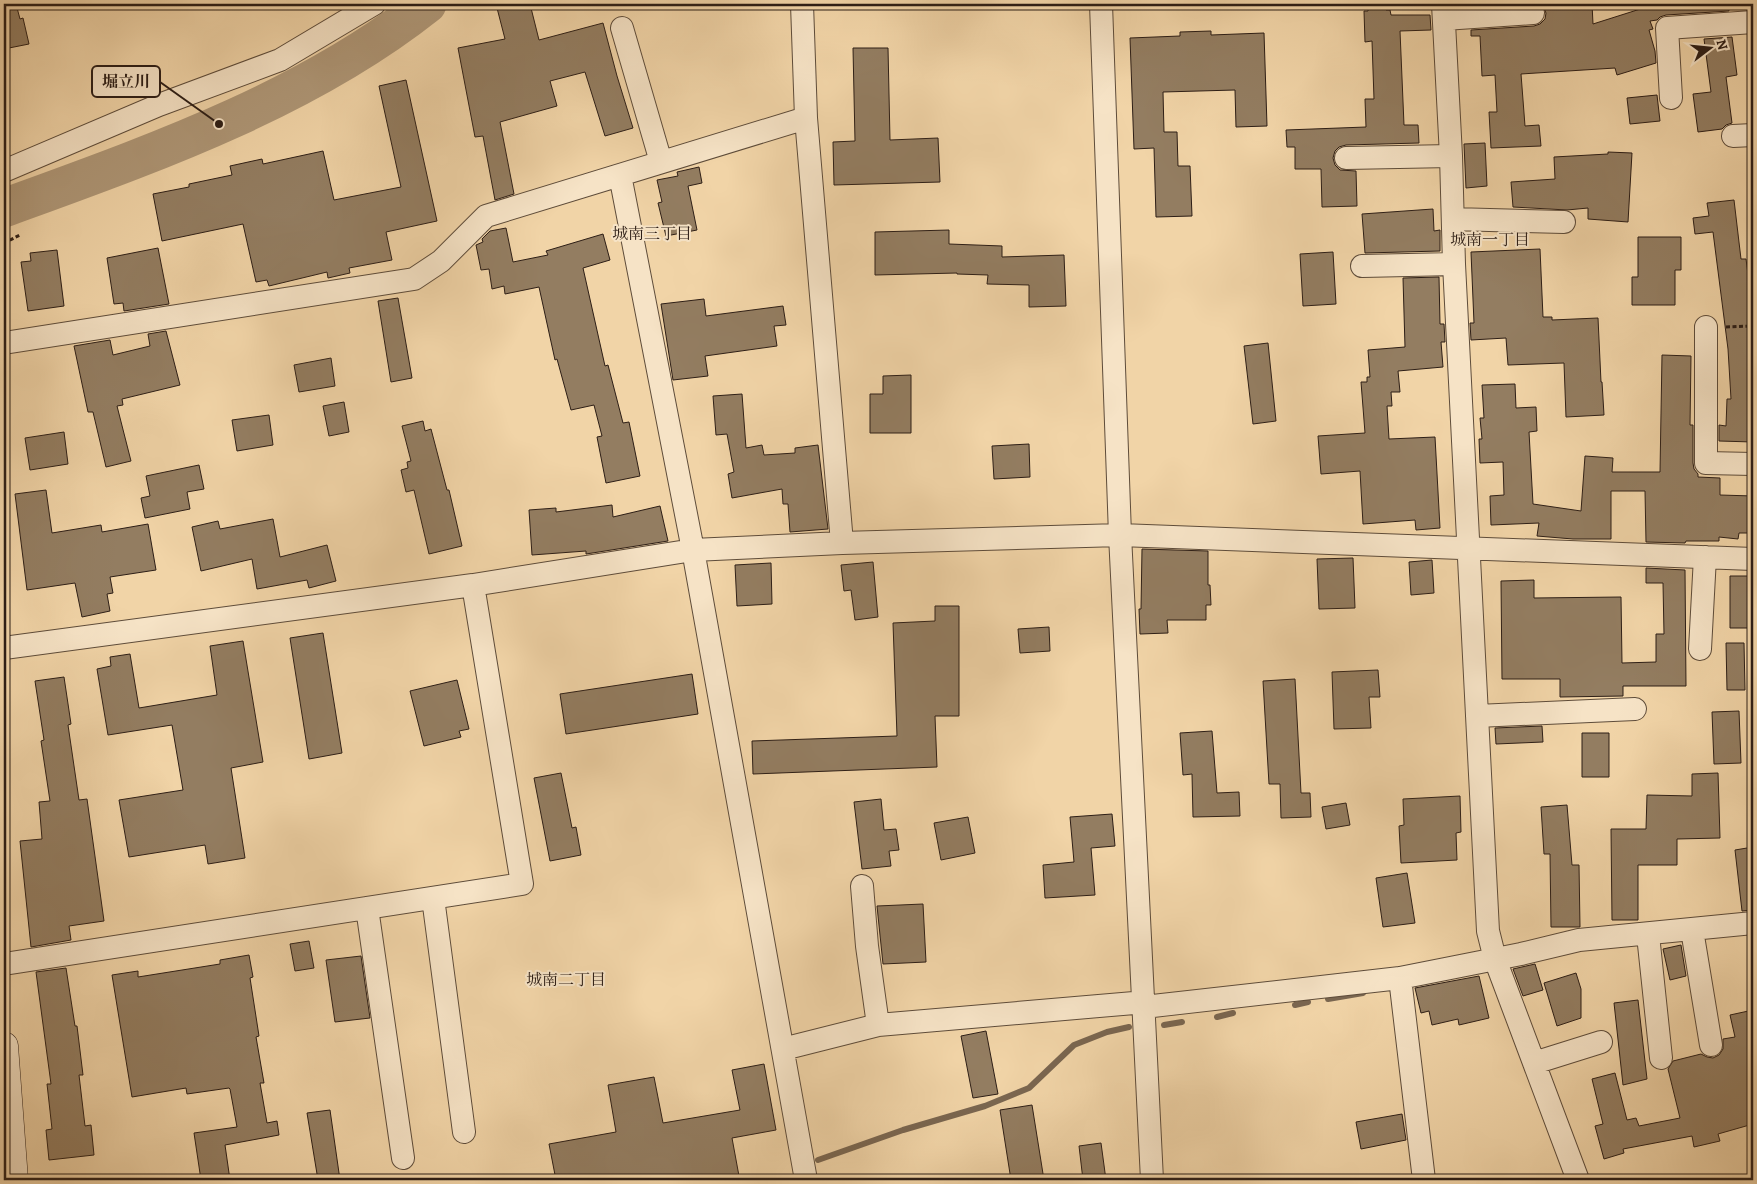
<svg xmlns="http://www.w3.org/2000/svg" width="1757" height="1184" font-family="Alegreya,'Noto Serif JP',serif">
<rect width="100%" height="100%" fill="#f1d4a7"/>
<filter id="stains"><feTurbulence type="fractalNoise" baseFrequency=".004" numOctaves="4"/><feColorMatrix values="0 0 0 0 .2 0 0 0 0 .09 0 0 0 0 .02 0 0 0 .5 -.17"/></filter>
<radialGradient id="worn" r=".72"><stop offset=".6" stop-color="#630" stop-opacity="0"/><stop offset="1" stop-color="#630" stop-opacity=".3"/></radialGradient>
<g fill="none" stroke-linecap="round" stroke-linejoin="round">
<path stroke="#7a6650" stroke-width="6" d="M1328,999L1363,993
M1295,1005L1308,1002
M1217,1017L1233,1013
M1164,1025L1182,1022
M818,1160L903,1130L985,1106L1029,1088L1074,1045L1107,1032L1129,1027"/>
<path stroke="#ae9676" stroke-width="39" d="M4,208C149,155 305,101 427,4"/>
</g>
<path fill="#937d61" stroke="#2d1e16" d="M4,4H16L20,19L23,18L29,44L4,49Z
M513,4H530L539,40L603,23L617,76L633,128L605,136L585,72L550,81L557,106L500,122L514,194L495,200L483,136L475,137L458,48L505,39L497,8Z
M1368,4H1386V10H1390L1391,15H1430L1431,30L1400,31L1404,125H1418L1419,143L1346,145L1339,147L1335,151L1333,158L1335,165L1340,170L1356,171L1357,206L1322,207L1321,169H1295V147H1287L1286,130L1366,127L1365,99H1374L1372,41L1365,42L1364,11H1368Z
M1542,4H1592L1593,24L1656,4H1728L1729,11L1666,15L1660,17L1657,20L1650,21L1653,29L1649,30L1655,51L1656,63L1617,75L1615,68L1521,74L1525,126L1539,125L1541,146L1491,148L1489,112H1497L1495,75L1482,76L1480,36H1471V30L1534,26L1540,24L1545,19L1546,13Z
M1211,31V35L1264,33L1267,126L1236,127L1235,90L1163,92L1164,132H1177L1178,166H1190L1192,216L1156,217L1154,148L1134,149L1130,38L1180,36V32Z
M1732,37L1737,75L1726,77L1732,123L1726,125L1722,129L1698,132L1693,94L1711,92L1704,39Z
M853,48H888L890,140L938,138L940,182L834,185L833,142L855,141Z
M406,80L437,221L386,232L392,260L349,268L350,273L328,278L327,272L269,286L267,280L256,282L243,224L162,241L153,194L189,187V184L232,175L230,166L262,159L263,164L323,151L334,200L401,187L379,86Z
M1657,95L1660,121L1630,124L1627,98Z
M1485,143L1487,186L1466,188L1464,144Z
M1608,152L1632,153L1628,222L1588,219V208L1567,210L1513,207L1511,182L1555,179L1554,157L1608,154Z
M699,167L702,183L688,186L697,230L666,236L658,203L662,202L657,180L678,176L677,172Z
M1734,200L1741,259H1746L1750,290H1753V442L1719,441V425L1726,426L1727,399H1731L1728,349L1713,232L1695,234L1693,218L1709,216L1707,203Z
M1433,209L1434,231L1440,230V251L1365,253L1362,214Z
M506,228L513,262L548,255L546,251L603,234L610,260L583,268L605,366L608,365L623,423L629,422L640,476L606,483L597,437L602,436L594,405L571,410L557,359L555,360L539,287L505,294L504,286L492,289L489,269L481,270L476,245L483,242L482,239L490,231Z
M949,230V244L1002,246V257L1064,255L1066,306L1029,307V285L987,284L988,275L957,274V273L875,275V232Z
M1638,237H1681V270H1675V305H1632V277H1638Z
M158,248L169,304L124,311L123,303L114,304L107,258Z
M1540,249L1543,317H1552V320L1598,318L1601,382H1602L1604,415L1566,417L1564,363L1508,365L1506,338L1471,340L1470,323H1474L1471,252Z
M57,250L64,306L28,311L21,262L31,261L30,253Z
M1333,252L1336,304L1303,306L1300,254Z
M1439,277L1440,324H1444L1445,342H1441L1443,367L1398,371L1400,392H1391L1392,406H1387L1389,439L1435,437L1440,528L1416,530L1415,520L1363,524L1360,471L1321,474L1318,436L1365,433L1361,382H1367V377H1370L1368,350L1405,347L1403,278Z
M398,298L412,378L391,382L378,301Z
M704,299L706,316L783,306L786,325L774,326L777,346L705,356L708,376L673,380L661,304Z
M166,331L180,385L122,399L123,405L117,406L131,461L106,467L93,412H88L74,346L110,340L113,355L150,346L148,334Z
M1268,343L1276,421L1253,424L1244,346Z
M1662,355L1691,356L1690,425H1693V463L1694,469L1698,474V477L1720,478V495L1753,496V533H1739L1738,539L1719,537V541H1686L1685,543L1646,542L1645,491H1611V539H1573L1537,536L1539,523L1491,525L1490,496L1504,495L1503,462L1480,463L1479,439H1482L1480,418H1484L1482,385L1515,384L1516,408L1536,407L1537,431L1529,432L1533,504L1581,511L1585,456L1613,458L1612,472H1660Z
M331,358L335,386L299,392L294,365Z
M911,375V433H870V394H883V376Z
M742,394L746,448L762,445L764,455L795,453V448L818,445L828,529L790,532L788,504H783L782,489L732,498L728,474L734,472L727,434L716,435L713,396Z
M344,402L349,432L329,436L323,406Z
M269,415L273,445L237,451L232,420Z
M423,421L425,431L431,429L447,490H449L462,546L429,554L414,490L406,492L401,470L408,468L407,462L411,461L402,426Z
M64,432L68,464L30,470L25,438Z
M1029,444L1030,477L994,479L992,446Z
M199,465L204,489L187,492L190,509L145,518L141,498L150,496L146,476Z
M46,490L52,533L101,525L102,532L148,524L156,570L110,577L113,593L107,594L110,611L82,617L75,583L27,590L15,494Z
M612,505L613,517L660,506L668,541L586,554V551L532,555L529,510L556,508V512Z
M273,519L280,557L327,545L336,581L309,588L307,580L257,589L252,559L201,571L192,527L218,521L220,529Z
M1142,549L1208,551V585H1210L1211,605H1206V620H1167L1168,633L1140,634L1139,609H1141Z
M1353,558L1355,608L1319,609L1317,559Z
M1432,560L1434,593L1411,595L1409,562Z
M873,562L878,617L855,620L851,590L844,591L841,565Z
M771,563L772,604L737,606L735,565Z
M1646,568L1685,570L1686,686H1623V696L1560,697V679H1502L1501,581L1534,580V598L1621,597L1622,663L1656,662V634H1664L1663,583H1646Z
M1730,576H1753V628H1730Z
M935,606H959V716H935L937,767L753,774L752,741L897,736L893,623L935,621Z
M1049,627L1050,651L1020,653L1018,629Z
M323,633L342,753L309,759L290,638Z
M243,641L263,762L231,768L245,858L208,864L205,845L129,857L119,800L183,790L172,725L108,735L97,669L111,666L110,657L130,654L139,708L217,695L210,646Z
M1726,643H1744L1745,690H1727Z
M1378,670L1380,697H1369L1371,728L1334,729L1332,672Z
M692,674L698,714L566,734L560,694Z
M64,677L71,724L68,725L79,800L87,799L104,921L69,926L71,940L31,947L20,841L42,839L39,802L50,801L41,741L44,740L35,681Z
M1295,679L1301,793H1310L1311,817L1281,818L1280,784H1269L1263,681Z
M457,680L469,729L459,731L461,737L424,746L410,691Z
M1739,711L1741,763L1714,764L1712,712Z
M1542,726L1543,742L1496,744L1495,728Z
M1212,731L1217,793L1239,792L1240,816L1193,817L1192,774L1183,775L1180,733Z
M1582,733H1609V777H1582Z
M561,773L572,828L576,827L581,855L550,861L534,778Z
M1718,773L1720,838L1677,839V865H1638V920H1612L1611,829H1646L1647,795L1692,796V774Z
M1460,796L1461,832L1456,833L1457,860L1401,863L1399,826L1404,825L1403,799Z
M881,799L884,830L896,829L899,850L889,851L891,866L862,869L854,802Z
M1346,803L1350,825L1326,829L1322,807Z
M1567,805L1572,865H1579L1580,927H1551L1550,854H1544L1541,807Z
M1112,814L1115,846L1091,848L1095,895L1045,898L1043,865L1074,862L1070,817Z
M968,817L975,853L941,860L934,823Z
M1753,847V910L1742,911L1735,850Z
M1407,873L1415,923L1383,927L1376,878Z
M923,904L926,962L883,964L877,906Z
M309,941L314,968L295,971L290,944Z
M1681,945L1686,976L1670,980L1663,949Z
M249,955L253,977L250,978L259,1036L256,1037L264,1083H260L267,1123L277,1121L279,1135L225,1145L230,1180H201L194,1133L237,1127L230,1089L229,1088L187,1094L186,1088L132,1097L112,975L138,971V977L220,964V960Z
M361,956L370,1018L335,1022L326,960Z
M1535,964L1543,990L1523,996L1513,969Z
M66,968L75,1026H77L83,1075H79L85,1126L91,1125L94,1155L49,1160L46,1130L52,1129L47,1084H51L36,972Z
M1576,973L1581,989V1018L1557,1026L1544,983Z
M1479,976L1489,1018L1459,1025L1458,1019L1432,1025L1429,1011L1421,1013L1415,988Z
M1638,1000L1647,1079L1623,1085L1614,1003Z
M1753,1010V1124L1718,1134L1720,1141L1694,1147L1692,1136L1623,1149L1624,1153L1604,1159L1595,1126L1603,1124L1592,1079L1615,1073L1627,1120L1636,1118L1639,1126L1680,1118L1668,1069L1673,1061L1701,1054L1707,1057L1713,1058L1719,1055L1723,1049V1039L1735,1037L1730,1015Z
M986,1031L998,1094L973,1098L961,1036Z
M764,1064L776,1130L732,1138L739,1176L717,1180H556L549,1144L616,1132L608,1085L654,1077L663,1123L740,1110L732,1070Z
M1032,1105L1044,1180H1011L1000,1110Z
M330,1110L340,1180H318L307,1113Z
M1402,1114L1406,1140L1361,1149L1356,1122Z
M1101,1143L1106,1180H1083L1079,1146Z"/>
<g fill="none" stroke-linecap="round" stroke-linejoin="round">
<g stroke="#5e4c3a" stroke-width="24">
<path id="street" d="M802,4L806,118L842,543
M1101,4L1120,535L1152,1180
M1443,4L1451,156L1454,264L1488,931L1495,959L1578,1180
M1444,19L1533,13
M622,28L661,162
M1671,98L1667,28L1753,22
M1733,136L1753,135
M1346,158L1451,156
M4,171L159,105L280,60L374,4
M620,175L693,550L806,1180
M1453,219L1564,222
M1362,266L1454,264
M1706,327V463L1753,464
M4,343L414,279L441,261L486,216L806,118
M4,648L473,585L693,550L842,543L1120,535L1753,559
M1700,649L1705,557
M1477,716L1635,709
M862,886L867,946L878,1025
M433,898L464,1132
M367,908L403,1158
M1692,930L1711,1045
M1648,935L1661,1058
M4,964L522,884L473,585
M1400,978L1424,1180
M783,1049L878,1025L1134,1003L1144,1007L1400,978L1521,954L1579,940L1753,923
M1534,1063L1601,1042"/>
</g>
<g stroke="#2d1e16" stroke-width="29">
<path id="secondary" d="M4,1046L14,1180"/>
</g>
<path stroke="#2d1e16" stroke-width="3" stroke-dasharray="4 2.5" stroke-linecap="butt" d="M4,243L20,235
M1726,327L1753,326"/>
<use href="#street" stroke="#f6e3c6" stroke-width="22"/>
<use href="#secondary" stroke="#f6e3c6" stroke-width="28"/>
</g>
<g text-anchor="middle" stroke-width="4" stroke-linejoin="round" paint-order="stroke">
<g font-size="16" fill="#2d1e16" stroke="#f6e3c6">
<text x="652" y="239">城南三丁目</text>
<text x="1490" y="245">城南一丁目</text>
<text x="566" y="985">城南二丁目</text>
</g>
</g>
<path fill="none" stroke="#2d1e16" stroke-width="2" d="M219 124L160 82"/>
<circle fill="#2d1e16" stroke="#f6e3c6" stroke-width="2" cx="219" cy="124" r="5"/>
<rect fill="#f6e3c6" stroke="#2d1e16" stroke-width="2" x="92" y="66" width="68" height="31" rx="5"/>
<g font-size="16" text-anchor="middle" font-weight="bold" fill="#2d1e16">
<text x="126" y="87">堀立川</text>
</g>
<rect width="1757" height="1184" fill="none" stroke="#f1d4a7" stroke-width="20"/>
<rect x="5" y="5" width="1747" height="1174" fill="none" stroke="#2d1e16" stroke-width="2.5"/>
<rect x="10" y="10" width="1737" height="1164" fill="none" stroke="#2d1e16"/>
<g transform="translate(1710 48) rotate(74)" stroke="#f6e3c6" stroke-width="4" paint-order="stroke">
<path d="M0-4L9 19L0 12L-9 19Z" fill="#2d1e16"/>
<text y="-8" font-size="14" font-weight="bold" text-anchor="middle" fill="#2d1e16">N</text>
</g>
<rect width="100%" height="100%" filter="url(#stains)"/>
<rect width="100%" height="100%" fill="url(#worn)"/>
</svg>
